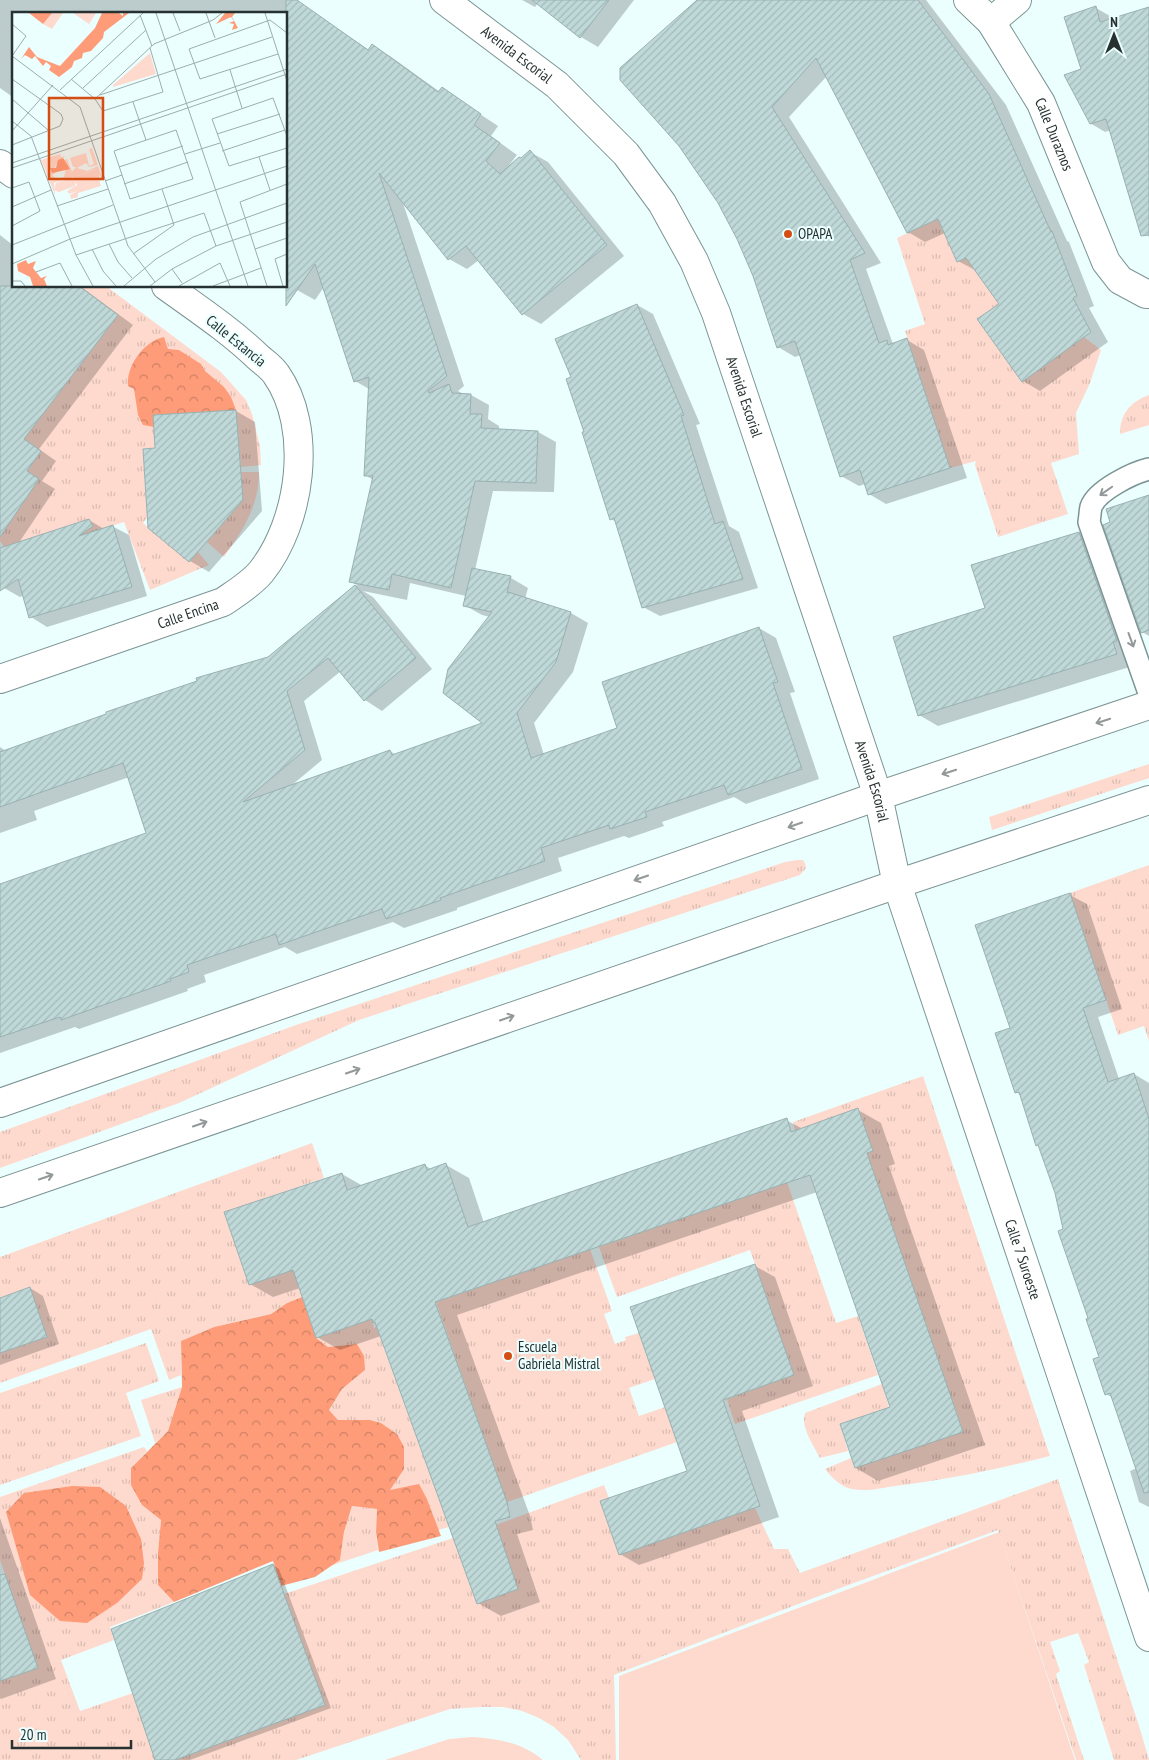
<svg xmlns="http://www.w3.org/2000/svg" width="1149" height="1760" font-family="'PT Sans Narrow',sans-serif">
<defs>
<pattern id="grass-tufts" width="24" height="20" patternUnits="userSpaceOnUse" patternTransform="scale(1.25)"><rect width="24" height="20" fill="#fedace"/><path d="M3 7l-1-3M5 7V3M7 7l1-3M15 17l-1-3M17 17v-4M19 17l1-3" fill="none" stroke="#dabcb1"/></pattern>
<pattern id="forest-crowns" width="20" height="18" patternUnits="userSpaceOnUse" patternTransform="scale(1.25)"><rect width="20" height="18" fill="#fe9c79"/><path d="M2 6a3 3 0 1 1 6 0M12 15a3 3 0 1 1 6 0" fill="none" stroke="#ce8064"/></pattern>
<pattern id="building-hatch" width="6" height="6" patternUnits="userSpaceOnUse" patternTransform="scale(1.25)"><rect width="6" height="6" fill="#bfd8d8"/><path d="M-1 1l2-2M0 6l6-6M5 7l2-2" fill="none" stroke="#a4baba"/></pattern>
</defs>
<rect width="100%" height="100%" fill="#ebffff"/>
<path fill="url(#grass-tufts)" d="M938,219L957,262L1046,222L1052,231L983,281L999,304L977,319L1022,382L1084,337L1101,350L1090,383L1076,413L1079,454L1051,463L1068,514L998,537L975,465L976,461L950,468L905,331L925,324L897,238Z
M79,286H106L221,372L246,400L252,414L260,446L261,465L241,467L236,410L153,416L155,448L143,449L146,500L156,506L143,523L189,562L198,552L209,565L150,590L124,522L54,544L9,554L0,541V537L39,479L27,471L41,451L18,435L117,315Z
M1149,395V425L1120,434C1120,414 1130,402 1149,395Z
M241,472H259C259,506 243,530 224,557L207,542L243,500Z
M1149,764V778L992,830L989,817Z
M797,860H803L805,863L806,868L800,875L359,1020L179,1103L0,1168V1132L296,1025L785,862Z
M1149,865V1041L1144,1026L1118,1035L1070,893Z
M923,1076L1050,1456C999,1469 947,1480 895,1486C882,1488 866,1492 852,1489C841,1487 832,1478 825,1469L851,1458L855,1468L963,1431L867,1153L873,1151L859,1109L795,1131L793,1122Z
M312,1143L324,1178L224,1213L249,1285L341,1254L302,1292V1297L287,1303L271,1314L214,1327L181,1341V1375L169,1380L151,1329L0,1383V1257Z
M787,1182L836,1323L858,1316L878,1375L735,1424L727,1399L794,1375L750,1250L617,1297L599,1247Z
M590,1249L612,1311L604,1314L615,1344L626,1340L625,1337L639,1333L655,1379L629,1388L639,1416L665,1407L728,1424L507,1502L436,1302Z
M372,1319L374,1329L376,1326L449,1527L438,1530L427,1499L389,1490L397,1434L381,1423L370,1420H338L329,1410L342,1389L365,1370L357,1344L328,1347L316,1338Z
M146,1343L159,1381L126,1393L141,1436L0,1485V1393Z
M882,1384L889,1407L840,1424L848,1451L820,1458C814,1446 800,1427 805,1413Z
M182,1387L168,1431L155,1443L141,1400Z
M144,1447L147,1451L131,1468L142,1505L161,1520L158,1553V1585L174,1602L110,1627L114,1640L61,1660L80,1711L133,1693L155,1760H0V1681L38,1668L0,1560V1497Z
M1058,1479L1140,1729L1149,1760H1114L1084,1665L1089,1662L1078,1633L1050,1642L1060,1671L1056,1674L1084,1760H1076L998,1530L827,1593L614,1675L616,1760H581L568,1740L554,1727L539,1718L522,1711L503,1707H482L450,1709L296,1760H175L325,1705L284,1594L453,1538L477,1604L518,1589L496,1525L604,1485L609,1498L601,1502L619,1555L755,1508L774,1549H788L800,1573Z
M352,1506L377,1509L376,1532L378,1550L330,1566L340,1560L344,1532Z"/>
<path fill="url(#forest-crowns)" d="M164,337L168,349L179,350L201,364L205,371L224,387L231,397L236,410L154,415V427L143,425L138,415L134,389L128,386C126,366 144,341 164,337Z
M302,1297L316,1338L328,1347L357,1344L364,1356L365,1370L342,1389L329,1410L338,1420H370L381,1423L397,1434L404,1447V1469L390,1490L419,1484L427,1499L441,1536L379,1552L376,1532L377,1509L352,1506L344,1532L340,1560L315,1577L281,1586L273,1561L174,1602L158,1585V1553L161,1520L142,1505L131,1485V1468L168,1431L182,1387L181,1341L214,1327L271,1314L287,1303Z
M72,1486L100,1487L126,1506L141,1539L144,1563L142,1579L117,1603L87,1623L60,1621L30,1595L6,1512L24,1493Z"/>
<path fill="#fedace" d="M999,1532L1075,1760H619V1676Z
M472,1737C498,1739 522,1742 543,1760H385L449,1739Z"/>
<path fill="#0003" fill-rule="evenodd" d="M0,0H295L369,50L372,46L390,56L440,92L442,89L498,126L491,136L517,155L507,168H508L530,152L548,162L624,256L541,324L523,314L479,260L467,269L449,259L402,200L464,386L458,391L465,395H471L489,405L488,419L499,426V430L538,432L556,442L554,492L493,491L475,570L511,578L528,588L525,599L571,613L588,623L573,672L534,723L544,755L619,729L759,628L776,638L795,692L790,693L819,779L746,804L734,797L662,822L664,826L629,838L624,836L558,858L562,871L457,908V910L404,928L393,922L297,954L285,947L204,975L206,982L187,989L188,991L79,1029L75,1027L0,1053V885L148,833L129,777L34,811L37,820L0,833V747L6,751L268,658L357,585L350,581L373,480L365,475L369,389L355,381L324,287L315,300L297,290L286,14H14V98L0,88ZM410,583L466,596L464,605L482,615L490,617L484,723L396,755L390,751L292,785L322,760L304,701L341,671L365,700L382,711L432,669L373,597L363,591L407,600Z
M522,0H634L598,47L581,37L538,3L535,7Z
M699,0H926L1006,105L1067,241L1069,242L1094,306L1089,308L1108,342L1040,391L1023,381L1001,304L977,271L958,261L945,233L925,242L908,232L827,76L789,117L881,263L866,269L893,344L907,340L924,350L967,478L886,504L869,494L865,484L859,486L841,476L801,355L795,357L778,347Z
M1096,8L1110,16L1111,20L1149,8V238L1135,191L1111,130L1105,132L1090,123L1082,70Z
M0,235L14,246V286H80L133,325L39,449L56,461L42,481L55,489L18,544L89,520L104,529L112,526L129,535L147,596L47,627L31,617L24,595L20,597L4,588L0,582Z
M637,305L653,314L700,424L696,425L729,526L739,532L758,588L660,616L643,607L616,522L611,519L586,434L573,377Z
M236,411L255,422L262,511L209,572L190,561L150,527L156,449Z
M1149,496V636L1142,632L1111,523Z
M1079,533L1098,544L1136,665L938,726L919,715L987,609Z
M1070,895L1087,904L1122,1009L1098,1017L1119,1079L1134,1074L1149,1083V1507L1139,1502L1130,1471L1137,1468L1113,1398L1106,1394L1101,1358L1064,1230L1056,1193L1021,1095L1016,1092L1012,1029Z
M858,1110L881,1123L895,1164L889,1166L985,1445L878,1481L856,1468L891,1408L817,1192L457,1315L530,1516L533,1530L517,1534L540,1602L501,1616L478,1603L381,1336L340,1350L317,1337L300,1288L273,1297L250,1284L342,1174L363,1186L425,1165L432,1170L446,1165L469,1178L484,1223L786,1120L803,1129Z
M755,1266L775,1277L813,1386L742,1411L779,1517L639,1565L620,1554L689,1472Z
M30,1288L43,1296L59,1344L0,1365V1299Z
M0,1518L56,1679L1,1699L0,1698Z
M273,1565L279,1569L331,1708L190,1760H156Z"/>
<path fill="url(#building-hatch)" stroke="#99b1b1" d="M286,0H297L368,50L372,44L438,92L442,87L481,114L474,125L500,143L486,161L500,174L519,157L521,158L530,150L607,245L522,315L466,246L448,260L379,173L447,376L428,391L429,393L449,384L452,393L471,394L470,414H482L481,428L538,431L536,483L475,481L451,588L392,574L389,590L349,582L373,476H364L369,377L354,382L315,264L286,306Z
M532,0H609L580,38Z
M697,0H918L989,94L1051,232L1052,231L1077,296L1073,298L1091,332L1022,382L977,319L999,304L966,258L957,262L938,219L907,233L816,58L772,107L865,253L850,260L879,343L887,340L888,345L907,338L950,468L868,495L860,470L840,477L795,341L777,348L753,276L737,239L718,203L679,146L620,80V68Z
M1096,6L1100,22L1149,7V235L1141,236L1106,119L1090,124L1064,75L1081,69L1064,17Z
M0,286H79L118,315L24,439L41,451L27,471L39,479L0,537Z
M637,304L684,415L681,416L715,524L723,521L743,579L642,608L614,518L610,520L582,432H584L566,379L571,377L555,339Z
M236,410L243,500L189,562L148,528L143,449L155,448L153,415Z
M1149,495V630L1141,633L1103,525L1110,522L1106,509Z
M89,519L93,526L79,536L113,525L132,587L29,618L18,579L0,591V548Z
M1079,532L1117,641L1113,642L1117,654L918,716L893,637L985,608L971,565Z
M472,568L511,576L507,593L508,592L571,612L556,662L517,713L531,758L617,728L602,682L759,627L778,682L773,683L802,769L728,795L724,785L645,812L647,817L610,829L609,825L541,848L545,861L440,898L441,900L386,919L382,909L279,945L276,934L187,965L189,972L170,979L171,981L61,1020L60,1017L0,1037V884L146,833L123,763L0,807V752L106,714V712L197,681L196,678L268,657L355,585L416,658L364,701L328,658L287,691L305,750L243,802L390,750L392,755L482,723L443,693L448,669L492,612L463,606Z
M1070,893L1106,1000L1083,1008L1108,1082L1134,1073L1149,1119V1492L1144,1493L1110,1393L1105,1395L1093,1359L1099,1357L1086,1319L1088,1318L1058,1231L1063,1229L1055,1193L1038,1145L1036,1146L1019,1092L1015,1093L995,1033L1010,1028L975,925Z
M858,1108L873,1151L867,1153L963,1432L855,1468L840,1424L890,1407L810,1175L435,1302L507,1502L510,1517L495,1521L518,1589L477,1604L375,1322L373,1323L372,1319L316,1338L293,1270L249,1285L224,1212L342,1173L347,1190L425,1164L427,1170L446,1163L468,1227L787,1118L791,1132Z
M755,1264L794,1375L723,1400L760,1506L619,1555L600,1501L687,1471L630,1307Z
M30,1287L47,1337L0,1353V1298Z
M273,1564L325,1705L175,1760H155L111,1629Z
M5,1574L38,1668L0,1681V1575Z"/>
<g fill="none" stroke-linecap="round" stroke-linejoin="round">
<g stroke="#7d9494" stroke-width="24">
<path id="lane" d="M1149,469C1133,473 1097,490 1091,507C1090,511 1090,517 1089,522L1149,693"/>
</g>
<g stroke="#7d9494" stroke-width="30">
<g id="street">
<path id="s1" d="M968,0L991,22L1041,103L1106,262L1120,280L1146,294H1149"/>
<path d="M991,22L1017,0"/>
<path d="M0,164L14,174"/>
<path id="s2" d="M0,679L223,602C236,593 251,584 261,572C301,522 314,428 276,374C272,368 265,363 259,358C231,331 198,309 166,286"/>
<path id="s3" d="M897,884L1149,1637"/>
</g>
</g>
<g stroke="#7d9494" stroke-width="30">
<g id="secondary">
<path id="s4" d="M444,0L557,85L626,154L662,203L694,261L716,313L878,796L897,884"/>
</g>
</g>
<g stroke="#7d9494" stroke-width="30">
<path id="primary" d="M0,1103L878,796L1149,705
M0,1193L897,884L1149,800"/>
</g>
<use href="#lane" stroke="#fff" stroke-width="21"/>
<use href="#street" stroke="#fff" stroke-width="28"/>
<use href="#secondary" stroke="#fff" stroke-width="28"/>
<use href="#primary" stroke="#fff" stroke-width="28"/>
</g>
<defs><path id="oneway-shaft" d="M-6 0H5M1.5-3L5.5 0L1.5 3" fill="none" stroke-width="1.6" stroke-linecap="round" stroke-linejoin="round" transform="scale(1.25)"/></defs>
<g stroke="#939898">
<use href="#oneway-shaft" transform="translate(1106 491) rotate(145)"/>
<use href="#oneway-shaft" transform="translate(1131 640) rotate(70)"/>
<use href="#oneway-shaft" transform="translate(1103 721) rotate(162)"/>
<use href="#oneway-shaft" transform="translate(949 772) rotate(162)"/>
<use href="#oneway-shaft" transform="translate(795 825) rotate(161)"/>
<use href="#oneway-shaft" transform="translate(641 878) rotate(161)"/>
<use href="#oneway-shaft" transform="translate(507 1018) rotate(-19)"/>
<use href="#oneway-shaft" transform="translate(353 1071) rotate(-19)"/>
<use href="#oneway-shaft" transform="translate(200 1124) rotate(-19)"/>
<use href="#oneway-shaft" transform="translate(46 1177) rotate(-19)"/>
</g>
<g fill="#d44e13" stroke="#ebffff" stroke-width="2">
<circle cx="788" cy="234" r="5"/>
<circle cx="508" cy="1356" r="5"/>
</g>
<g text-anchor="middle" stroke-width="4" stroke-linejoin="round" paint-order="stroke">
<g font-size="15" fill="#273131" stroke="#ebffff">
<text dy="5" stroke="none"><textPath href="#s4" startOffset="91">Avenida Escorial</textPath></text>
<text dy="5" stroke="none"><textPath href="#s1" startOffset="161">Calle Duraznos</textPath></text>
<text transform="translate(236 341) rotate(39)" y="5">Calle Estancia</text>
<text dy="5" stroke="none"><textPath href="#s4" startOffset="511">Avenida Escorial</textPath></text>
<text dy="5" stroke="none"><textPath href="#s2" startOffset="199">Calle Encina</textPath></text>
<text dy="5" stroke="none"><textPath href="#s4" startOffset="916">Avenida Escorial</textPath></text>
<text dy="5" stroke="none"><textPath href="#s3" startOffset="396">Calle 7 Suroeste</textPath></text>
</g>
<g font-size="15" fill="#273131" stroke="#ebffff" text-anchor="start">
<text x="798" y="239">OPAPA</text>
<text x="518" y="1352">Escuela<tspan x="518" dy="17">Gabriela Mistral</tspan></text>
</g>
</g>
<g transform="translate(12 12)">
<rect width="275" height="275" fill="#ebffff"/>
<path d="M40,1H51L40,17L31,12ZM61,1H84L77,12ZM80,136L86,153L77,155L74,151L65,156L75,159L86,154L92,171L87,162L88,171L83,157L66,164V185L59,187L58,183L65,179L57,182L55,179L65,173L61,165L42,171L43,183L29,148L48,142L49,145L53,144L43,154L45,160L40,163L45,168L52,165L54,156L58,157L52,148L55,147L60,160L64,155H61L58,146L74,141L77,154L82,152L77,137L74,138Z" fill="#fedace"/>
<path d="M17,1H40L31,12ZM90,1H107L111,4V1H117L92,20L91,26L79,39L71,41L70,46L62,49L60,55L47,65L37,58L39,54L34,50L31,54L23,44L20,47L13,43L9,47L17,35L25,45L48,54L83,16ZM213,1H223L220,5L226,16L220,18L222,12L217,11L222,9L219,5L204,12ZM51,146L58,157L40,161L38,156H44L46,148ZM14,248L16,252L24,249L21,256L29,266L35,264L32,267L35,274H21L18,265L6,259L5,252Z" fill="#fe9c79"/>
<path d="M138,41L144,62L101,75V73ZM84,157L89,174L66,181V164ZM58,166L64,169L63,174L47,180L42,178L44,171Z" fill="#fedace"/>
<path fill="none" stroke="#9dadad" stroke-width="1" d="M144,1L236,274M161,1L168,19M194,1L203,26M253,1L275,69M128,3L140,34M0,12L14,24L0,44M266,42L188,67L177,37L258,8L275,21M0,44L68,95L116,234L143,270M218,58L230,96M0,67L49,102L51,107L48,114L0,133M59,67L83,87L91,99L151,80L138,36M71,76L134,18M48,78L131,1M88,83L260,25M0,87L36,118M83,87L142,32L201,8L210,1M121,90L134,128M0,109L19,124L64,243L81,274M164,118L181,167L118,187L102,139ZM0,119L41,73M205,122L268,102M275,124L261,86L200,107L217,154L275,136M210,139L273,118M173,142L208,131M247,145L258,178M0,151L275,57M107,155L171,134M0,156L275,62M93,169L110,163M112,172L176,150M0,176L17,170L28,199L0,214M45,194L96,177M0,195L39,178M97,232L106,250L120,266M0,233L101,193M80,237L91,259L104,274M243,237L275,226M121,242L162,213L150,177M64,243L192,201L204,234M0,252L58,227L275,154M160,257L170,271M24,260L48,251L60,274M0,269H9L13,274M112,274L144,247L181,225L275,191M138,274L160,257L204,234L275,210M167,274L208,251L218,274M201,274L249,256M255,274L228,190L275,172M271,274L263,247L275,242"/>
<path fill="#d44e13" fill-opacity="0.15" stroke="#d44e13" stroke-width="2.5" d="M37,86H91V167H37Z"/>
<rect width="275" height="275" fill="none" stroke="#273131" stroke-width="2.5"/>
</g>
<g transform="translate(1114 35)" stroke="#ebffff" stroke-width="4" paint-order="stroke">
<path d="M0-4L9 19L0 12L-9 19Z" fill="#273131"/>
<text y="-8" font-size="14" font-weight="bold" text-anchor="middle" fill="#273131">N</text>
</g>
<path d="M12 1740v8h119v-8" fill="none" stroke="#273131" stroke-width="2.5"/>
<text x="20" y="1740" font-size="15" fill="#273131" stroke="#ebffff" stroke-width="4" paint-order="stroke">20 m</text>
</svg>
